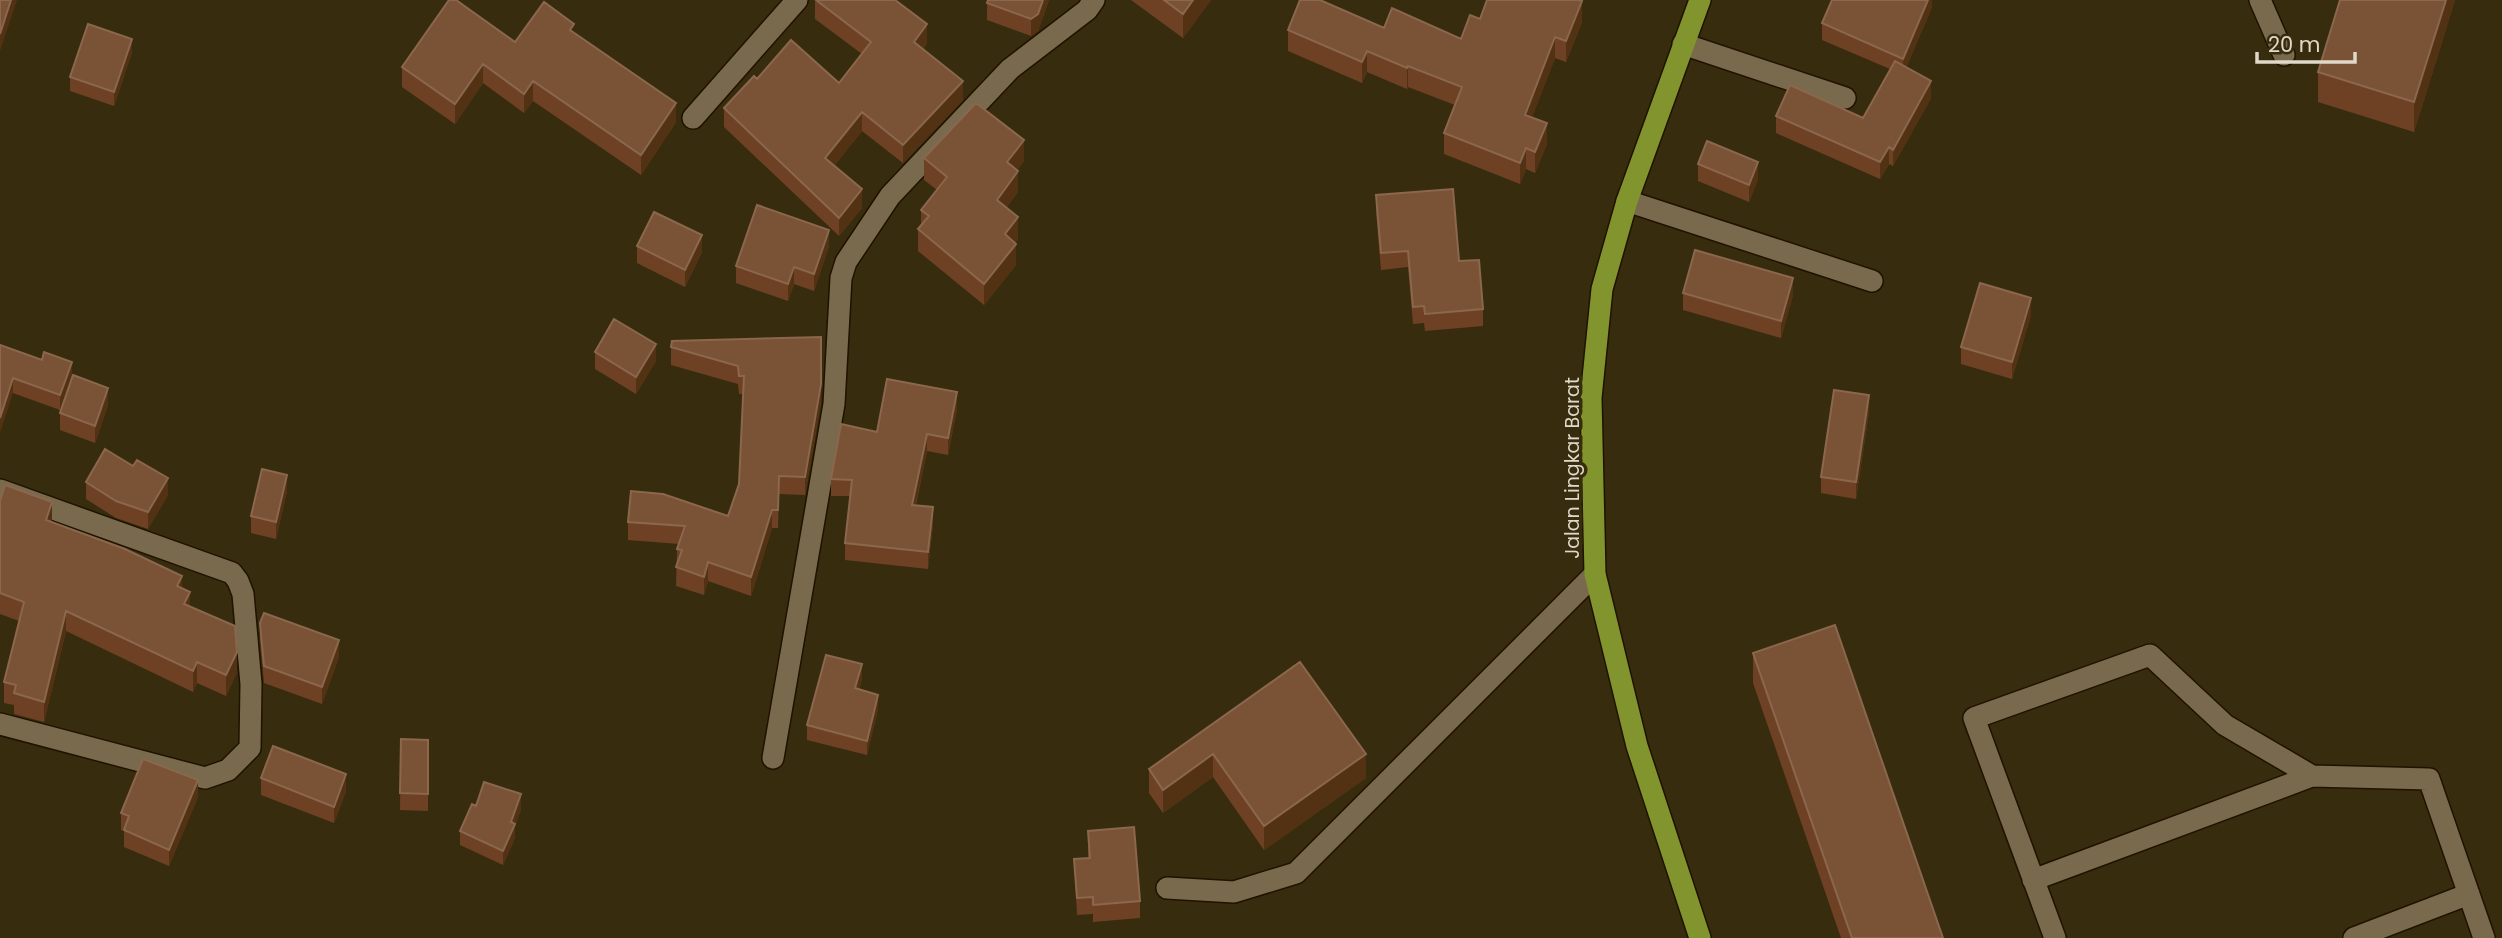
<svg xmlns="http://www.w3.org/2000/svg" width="2502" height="938" font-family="Poppins,sans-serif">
<rect width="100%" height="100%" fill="#382c0f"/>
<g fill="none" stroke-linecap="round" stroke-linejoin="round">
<g stroke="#1f1300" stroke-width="24">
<path id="minor" d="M2260,0L2284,55
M1683,44L1845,98
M693,118L797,0
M1627,201L1872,281
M0,490L232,573L238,581L243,594L251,684L250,748L228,770L205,778L0,724
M773,758L834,404L841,278L846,262L890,196L1010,69L1087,10L1094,0
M2033,880L2312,776
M1167,888L1234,892L1296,873L1595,574
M2055,938L1974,718L2150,655L2225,725L2312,776L2429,779L2484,938
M2354,938L2469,894"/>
</g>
<g stroke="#1f1300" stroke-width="24">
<path id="highway" d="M1700,0L1627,201L1602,289L1591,398L1595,574L1637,746L1700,938"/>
</g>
<use href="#minor" stroke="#796a4d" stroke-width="21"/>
<use href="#highway" stroke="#81942e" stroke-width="21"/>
</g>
<path fill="#6e4124" d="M988,0H1049L1038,31L1031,36L987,20V3Z
M1131,0H1211L1183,38Z
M1932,0V7L1906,68L1931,98L1893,166L1889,164L1880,179L1776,133V116L1863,118L1890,69L1822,40V23Z
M2340,0H2455L2414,132L2318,102V72Z
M815,1L927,43L923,49L963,100L903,163L862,131L834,166L862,208L839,236L724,127V108L757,79L839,83L862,54L815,19Z
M1580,1L1582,22L1566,62L1555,58L1532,117L1547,144L1535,173L1526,169L1520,184L1444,154V133L1455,105L1408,87L1407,89L1367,72L1362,83L1288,51V30L1384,28L1461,39L1480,19Z
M574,33L676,122L641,175L533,101L524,113L483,83L455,124L402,87V67L515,42Z
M132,52L114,106L70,91V77Z
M924,158L1024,161L1017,170L1018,192L1006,208L1018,239L1015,243L1016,265L984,305L918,251V229L921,226V210L937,190L924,180Z
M1698,164L1758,179L1749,202L1698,181Z
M1376,195L1459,261L1483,309V326L1425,331L1424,323L1413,324L1408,267L1381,270L1376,212Z
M637,246L702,252L685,287L637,263Z
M829,246L814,291L794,284L788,301L736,283V266Z
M1683,293L1793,295L1781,338L1683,310Z
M2031,315L2012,379L1961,364V347Z
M821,337V403L805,495L779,494L778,528H772L751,596L708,581L704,595L676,586L677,549L679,544L628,540V522L728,516L739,484L743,394H739L738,384L671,365V347Z
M0,345L72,377L60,410L13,393Z
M595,352L656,361L636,394L595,369Z
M108,405L95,443L60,430V413Z
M957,409L948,455L927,451L916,505L933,524L928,569L845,560V543L850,496H831V479L877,432Z
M1869,412L1856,499L1821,493V477Z
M86,482L168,495L148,529L116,518L86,499Z
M287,491L276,539L251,533V516Z
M0,501L52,523L182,589L190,607L237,672L226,696L197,683L193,692L66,631L44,722L14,714V705L4,703V682L19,621L0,614Z
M260,623L339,657L322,704L264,683L260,640Z
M1753,653L1943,938H1841L1753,683Z
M1300,662L1366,778L1264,850L1213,777L1163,813L1149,793V769Z
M862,679L859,689L878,709L867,755L807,740V725Z
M401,739L428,740V811L400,810Z
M261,778L346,791L334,823L261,795Z
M198,797L169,866L124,847V831L121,830V813Z
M476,806L521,809L515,826V838L503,865L460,845V831Z
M1088,831L1140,901V918L1093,922V914L1077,915L1074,859L1088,858Z"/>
<path fill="#533214" d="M11,0H17L0,51V34Z
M1043,0H1049L1038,31L1031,36V19Z
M1193,0H1211L1183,38V14Z
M1928,0H1932V7L1903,75V59Z
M2446,0H2455L2414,132V102Z
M1582,1V22L1566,62V41Z
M927,24V43L914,61V42Z
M1555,37V58L1525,136V115Z
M132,39V52L114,106V92Z
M1367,51V72L1362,83V62Z
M483,64V83L455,124V104Z
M1408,66V87L1407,89V68Z
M533,81V101L524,113V94Z
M963,81V100L903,163V145Z
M1931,81V98L1893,166V150Z
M676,103V122L641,175V155Z
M862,112V131L825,177V158Z
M1547,123V144L1535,173V152Z
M1024,140V161L1007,183V162Z
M1889,147V164L1880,179V162Z
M1526,148V169L1520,184V163Z
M1758,162V179L1749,202V185Z
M1018,171V192L997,221V200Z
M862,189V208L839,236V218Z
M1018,217V239L1005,255V234Z
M829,230V246L814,291V274Z
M702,235V252L685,287V270Z
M1016,244V265L984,305V284Z
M794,267V284L788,301V284Z
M1793,278V295L1781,338V321Z
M2031,298V315L2012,379V362Z
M656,344V361L636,394V377Z
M72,362V377L60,410V395Z
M13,378V393L0,433V418Z
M821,384V403L805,495V477Z
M108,388V405L95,443V426Z
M957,392V409L948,455V438Z
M1869,395V412L1856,499V482Z
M927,434V451L912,521V505Z
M287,475V491L276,539V522Z
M168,478V495L148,529V512Z
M52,502V523L46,520Z
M933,507V524L928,569V552Z
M772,510V528L751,596V577Z
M708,562V581L704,595V577Z
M182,576V596L177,586Z
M190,592V613L184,604Z
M66,611V631L44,722V702Z
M339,640V657L322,704V687Z
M237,652V672L226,696V675Z
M197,662V683L193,692V671Z
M862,664V679L855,703V688Z
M878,695V709L867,755V741Z
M1213,754V777L1163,813V790Z
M1366,754V778L1264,850V826Z
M346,774V791L334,823V807Z
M198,780V797L169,866V850Z
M521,794V809L515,826V838L503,865V851L511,822Z"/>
<path fill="#7a5236" stroke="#8a674d" stroke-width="2" d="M0,0H11L0,34Z
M449,0H456L515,42L544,2L574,24L570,30L676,103L641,155L533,81L524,94L483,64L455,104L402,67Z
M816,0H895L927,24L914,42L963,81L903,145L862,112L825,158L862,189L839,218L724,108L754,76L757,79L791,40L839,83L871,42Z
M988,0H1043L1038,14L1031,19L987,3Z
M1164,0H1193L1183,14Z
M1300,0H1320L1384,28L1392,8L1461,39L1470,15L1480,19L1487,0H1578L1582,1L1566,41L1555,37L1525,115L1547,123L1535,152L1526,148L1520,163L1444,133L1462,87L1408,66L1407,68L1367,51L1362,62L1288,30Z
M1832,0H1928L1903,59L1822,23Z
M2340,0H2446L2414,102L2318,72Z
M88,24L132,39L114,92L70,77Z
M1895,61L1931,81L1893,150L1889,147L1880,162L1776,116L1790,85L1863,118Z
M976,103L1024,140L1007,162L1018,171L997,200L1018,217L1005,234L1016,244L984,284L918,229L929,216L921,210L947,177L924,158Z
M1707,141L1758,162L1749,185L1698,164Z
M1453,189L1459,261L1479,260L1483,309L1425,314L1424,306L1413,307L1408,251L1381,253L1376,195Z
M757,205L829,230L814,274L794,267L788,284L736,266Z
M654,212L702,235L685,270L637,246Z
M1695,250L1793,278L1781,321L1683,293Z
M1980,283L2031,298L2012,362L1961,347Z
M614,319L656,344L636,377L595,352Z
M821,337V384L805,477L779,476L778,510H772L751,577L708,562L704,577L676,567L682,550L677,549L685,526L628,522L631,491L663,494L728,516L739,484L744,376H739L738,366L671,347L672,341Z
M0,345L42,360L44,352L72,362L60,395L13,378L0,418Z
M73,375L108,388L95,426L60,413Z
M887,379L957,392L948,438L927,434L912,505L933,507L928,552L845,543L852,480L831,479L841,424L877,432Z
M1834,390L1869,395L1856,482L1821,477Z
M105,449L133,466L137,460L168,478L148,512L116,501L86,482Z
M262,469L287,475L276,522L251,516Z
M5,485L52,502L46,520L125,549L182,576L177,586L190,592L184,604L235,626L237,652L226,675L197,662L193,671L66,611L44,702L14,693L16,685L4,682L24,602L0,593V501Z
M264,613L339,640L322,687L264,666L260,623Z
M1835,625L1943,938H1852L1753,653Z
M826,655L862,664L855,688L878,695L867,741L807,725Z
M1300,662L1366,754L1264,826L1213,754L1163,790L1149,769Z
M401,739L428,740V794L400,793Z
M273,746L346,774L334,807L261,778Z
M143,759L198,780L169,850L124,830L129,816L121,813Z
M484,782L521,794L511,822L515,824L503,851L460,831L472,804L476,806Z
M1134,827L1140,901L1093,905V897L1077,898L1074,859L1090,858L1088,831Z"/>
<g text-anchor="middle" stroke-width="7" stroke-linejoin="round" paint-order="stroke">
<g font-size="19" fill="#e0d8c8" stroke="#382c0f">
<text transform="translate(1572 468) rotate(-90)" y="7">Jalan Lingkar Barat</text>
</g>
</g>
<path d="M2257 52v10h98v-10" fill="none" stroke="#e0d8c8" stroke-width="3.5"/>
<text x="2268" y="52" font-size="21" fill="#e0d8c8" stroke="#382c0f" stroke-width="5" paint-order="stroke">20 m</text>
</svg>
